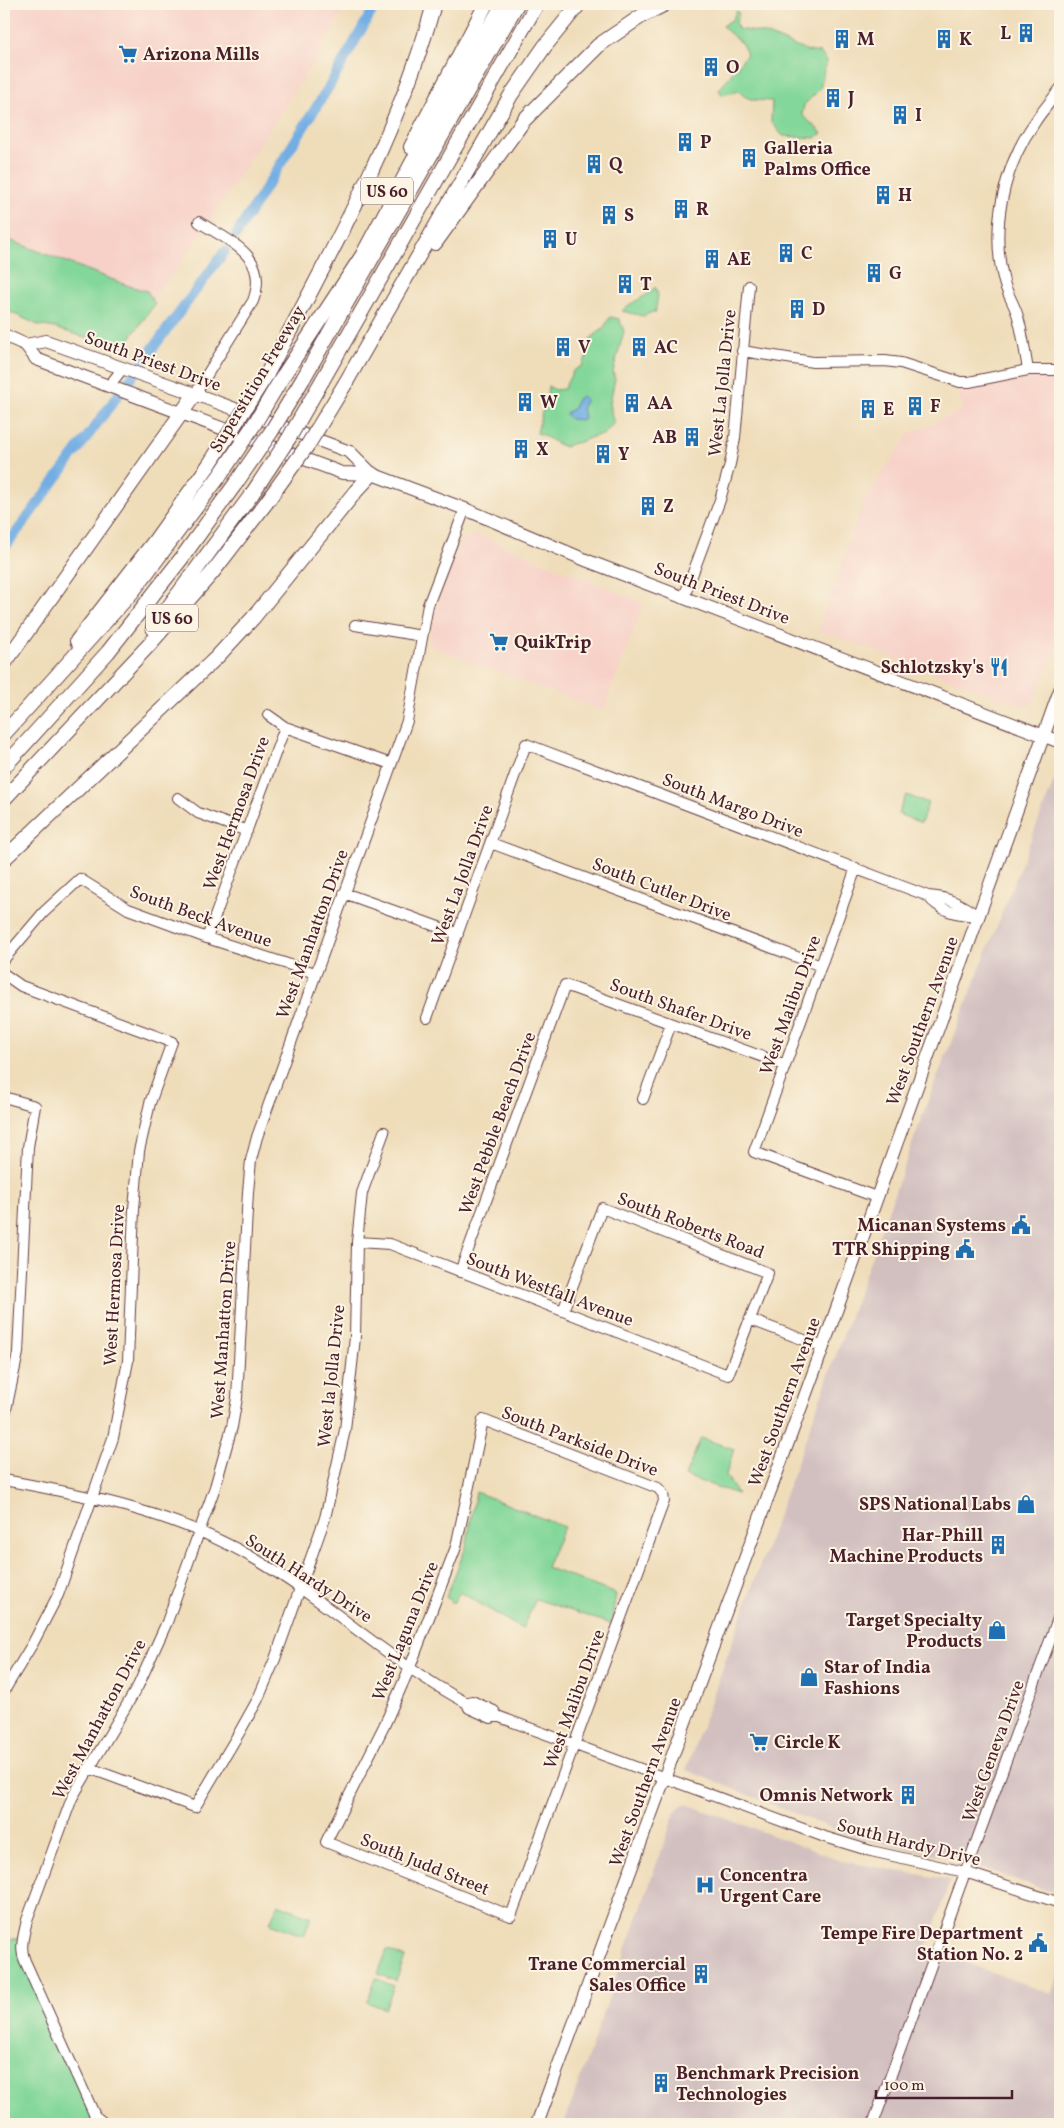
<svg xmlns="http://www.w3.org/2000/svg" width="1064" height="2128" font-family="Vollkorn,serif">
<rect width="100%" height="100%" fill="#fcf5e5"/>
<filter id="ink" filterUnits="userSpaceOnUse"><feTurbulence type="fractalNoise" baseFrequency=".02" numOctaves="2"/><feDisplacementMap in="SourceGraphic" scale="10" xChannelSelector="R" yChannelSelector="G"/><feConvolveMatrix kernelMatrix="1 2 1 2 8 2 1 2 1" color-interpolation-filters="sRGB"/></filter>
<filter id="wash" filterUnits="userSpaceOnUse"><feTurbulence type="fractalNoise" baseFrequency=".0096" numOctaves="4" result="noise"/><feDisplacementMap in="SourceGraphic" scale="20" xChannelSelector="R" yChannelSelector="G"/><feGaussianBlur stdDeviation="1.12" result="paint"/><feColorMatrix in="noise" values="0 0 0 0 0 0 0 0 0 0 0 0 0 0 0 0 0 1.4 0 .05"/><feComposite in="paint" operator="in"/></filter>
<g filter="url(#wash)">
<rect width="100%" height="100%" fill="#efddba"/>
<path fill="#f7d1c8" d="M4,4H346L319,53L214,214L179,266L152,299L4,301Z
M1034,377L1060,378V634L1033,704L1023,706L818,630L865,497L909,434L963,410L957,389H976Z
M475,534L644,603L603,711L428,645L435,613L461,540Z"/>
<path fill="#d2bfc0" d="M1056,776L1060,778V1895L957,1859L856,1838L686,1770L927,1103Z
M686,1804L846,1862L951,1880L926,1948L1051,1994L1060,1970V2124H564L675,1812L682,1805Z"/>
<path fill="#83d79a" stroke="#667b62" d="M736,11L739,13L736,23L738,29L762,33L807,51L821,53L826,61L820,89L804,105L802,115L822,133L815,138L783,136L771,122L772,101C760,100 747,102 739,91L722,95L719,90L747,54L742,44L722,26L733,19Z
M4,238L129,286L147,291L155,304L122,349L55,328L38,325L4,309Z
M655,287L658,295L655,314V311L643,316L622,311C632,300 646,299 655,287Z
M610,317L619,319L624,331L613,372L615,379L610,402L612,418L615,422L603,435C594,435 591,438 582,441C576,444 572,442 566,447C554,444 548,436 537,433L542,412L546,406L548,386L555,390L564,389L573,371L582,366L587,356L591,338L603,329Z
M906,795L928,803L921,823L898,814Z
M701,1438L734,1449L726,1475L737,1494L685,1476Z
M476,1492L564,1527L546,1567L616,1594L611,1624L536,1599L522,1629L460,1592L453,1603L446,1597L466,1547Z
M278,1904L311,1917L304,1936L270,1923Z
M22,1938V1955L94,2116L105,2124H4V1940Z
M387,1950L405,1958L396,1981L378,1974Z
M376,1978L394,1986L385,2009L367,2002Z"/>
<path fill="#72ade3" stroke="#5e6687" d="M582,396L586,399L582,407L584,418L581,420L570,419L566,415V413L574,408L577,399Z"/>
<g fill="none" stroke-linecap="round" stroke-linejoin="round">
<path stroke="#72ade3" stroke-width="10" d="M236,235L330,85L376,4
M4,549L225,251"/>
</g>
</g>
<g filter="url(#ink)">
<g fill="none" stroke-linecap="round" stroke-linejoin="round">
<g stroke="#633c40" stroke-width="12">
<path id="minor" d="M742,351L813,362L885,361L901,363L960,382H969L1028,370H1060
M1028,370C1025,353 1023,334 1018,317C1015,305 1007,294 1004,282C990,229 1003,167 1035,122C1042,111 1052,100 1060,89
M109,386L123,368
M195,394L253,301C270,256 230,242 199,222
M684,597L720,500L730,464L735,438L749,286
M355,625L422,636
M268,715L285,727L391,764
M178,798L198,813L247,831
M491,843L821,966
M856,868L754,1152L876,1197
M344,893L458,934
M928,896C940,912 957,914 976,916
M207,938L285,727
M4,959L44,912L80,879L128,909L207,938L315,973
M4,974L21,986L172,1042L150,1103L139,1151L134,1209L128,1361L113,1438L58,1595L33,1643L4,1691
M427,1018L526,744L928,896C949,897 963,905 979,917
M4,1097L35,1106L28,1147L18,1353L4,1419
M643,1099L671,1024
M357,1242L390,1244L728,1375L768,1273L602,1208L563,1311
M460,1272L565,985L785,1065
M751,1320L823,1347
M483,1420L658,1488L663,1494L664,1501L511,1916L326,1842L384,1726L410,1667L456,1547Z
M4,1480C91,1496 177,1513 255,1559C329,1602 391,1663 467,1703L469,1708L491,1718L497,1716L825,1837L871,1851L965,1872L1060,1903
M467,1703L472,1701L494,1711L497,1716
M89,1768L195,1807L239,1733L258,1699L275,1659L325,1518L345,1430L355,1337L357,1242L362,1193L384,1132
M105,2124L95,2116L25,1961C19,1948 24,1934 27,1920L72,1798L138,1686L167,1622L215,1487L232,1427L237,1398L248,1192L251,1160L257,1137L407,721L428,605L465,509
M873,2124L1060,1613"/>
</g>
<g stroke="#633c40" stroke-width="14">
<path id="major" d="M4,335L26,345L36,359L342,473L372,474L465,509L588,561L1060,742
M26,345L46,341L195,394L350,452L372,474
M537,2124L823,1347L1060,690"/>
</g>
<g stroke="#633c40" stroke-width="16">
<path id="highway" d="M411,147L486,4
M435,243L524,120L599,45L643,15L665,4
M267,374C330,255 398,135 434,4
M283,376L362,256L414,159L503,4
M303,379L517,4
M322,381L537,4
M345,384L511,95L545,46L579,4
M153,628L252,494
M77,641L154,542L209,465
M4,664L195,394
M4,734L133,591L221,474
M4,767L108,652L181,559L236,483
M4,799L149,645L212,573L266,503
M4,859L217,657L253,618L356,491L372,474"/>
</g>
<use href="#minor" stroke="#fff" stroke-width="10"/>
<use href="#major" stroke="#fff" stroke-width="12"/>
<use href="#highway" stroke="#fff" stroke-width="14"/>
<g stroke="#633c40" stroke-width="16" stroke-linecap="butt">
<path id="highway-bridge" d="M209,465L267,374
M221,474L255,423L283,376
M236,483L271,432L303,379
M252,494L289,438L322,381
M266,503L309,443L345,384"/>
</g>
<use href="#highway-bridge" stroke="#fff" stroke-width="14"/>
</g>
</g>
<defs>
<g id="building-bare" transform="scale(1.5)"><path d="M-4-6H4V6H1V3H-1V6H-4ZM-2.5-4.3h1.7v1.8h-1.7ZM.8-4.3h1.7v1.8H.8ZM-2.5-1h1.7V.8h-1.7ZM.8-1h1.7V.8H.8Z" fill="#1f6fb2" stroke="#fcf5e5" stroke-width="2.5" paint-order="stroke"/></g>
<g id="supermarket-bare" transform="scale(1.5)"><path d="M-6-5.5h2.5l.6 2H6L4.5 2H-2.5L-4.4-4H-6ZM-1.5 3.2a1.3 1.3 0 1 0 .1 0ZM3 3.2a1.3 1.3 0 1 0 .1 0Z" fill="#1f6fb2" stroke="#fcf5e5" stroke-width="2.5" paint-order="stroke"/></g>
<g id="restaurant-bare" transform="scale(1.5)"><path d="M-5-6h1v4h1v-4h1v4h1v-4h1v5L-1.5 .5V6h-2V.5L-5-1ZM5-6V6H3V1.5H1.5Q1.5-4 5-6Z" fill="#1f6fb2" stroke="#fcf5e5" stroke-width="2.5" paint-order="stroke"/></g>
<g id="civic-bare" transform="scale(1.5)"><path d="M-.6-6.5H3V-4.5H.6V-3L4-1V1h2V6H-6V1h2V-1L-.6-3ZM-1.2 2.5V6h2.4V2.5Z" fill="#1f6fb2" stroke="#fcf5e5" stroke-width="2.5" paint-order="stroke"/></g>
<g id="shop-bare" transform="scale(1.5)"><path d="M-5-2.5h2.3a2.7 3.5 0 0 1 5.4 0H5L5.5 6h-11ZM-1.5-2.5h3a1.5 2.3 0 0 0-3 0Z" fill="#1f6fb2" stroke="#fcf5e5" stroke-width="2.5" paint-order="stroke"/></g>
<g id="hospital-bare" transform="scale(1.5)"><path d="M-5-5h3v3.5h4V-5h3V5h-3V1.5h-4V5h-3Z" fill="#1f6fb2" stroke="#fcf5e5" stroke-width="2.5" paint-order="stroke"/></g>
</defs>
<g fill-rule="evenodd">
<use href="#building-bare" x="1026" y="33"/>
<use href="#building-bare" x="842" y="39"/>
<use href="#building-bare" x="944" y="39"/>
<use href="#supermarket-bare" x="128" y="54"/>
<use href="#building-bare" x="711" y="67"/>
<use href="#building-bare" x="833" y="98"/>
<use href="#building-bare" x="900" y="115"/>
<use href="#building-bare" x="685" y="142"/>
<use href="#building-bare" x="749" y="158"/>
<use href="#building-bare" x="594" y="164"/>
<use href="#building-bare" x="883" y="195"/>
<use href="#building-bare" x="681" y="209"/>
<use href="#building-bare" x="609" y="215"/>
<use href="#building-bare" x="550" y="239"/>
<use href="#building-bare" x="786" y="253"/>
<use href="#building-bare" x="712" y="259"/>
<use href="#building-bare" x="874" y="273"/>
<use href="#building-bare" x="625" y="284"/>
<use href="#building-bare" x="797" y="309"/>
<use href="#building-bare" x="563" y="347"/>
<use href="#building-bare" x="639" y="347"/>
<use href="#building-bare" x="525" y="402"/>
<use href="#building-bare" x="632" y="403"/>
<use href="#building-bare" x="915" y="406"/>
<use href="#building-bare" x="868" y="409"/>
<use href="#building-bare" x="692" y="437"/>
<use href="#building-bare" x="521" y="449"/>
<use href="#building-bare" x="603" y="454"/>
<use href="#building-bare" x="648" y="506"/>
<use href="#supermarket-bare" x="499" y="642"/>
<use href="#restaurant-bare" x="999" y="667"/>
<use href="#civic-bare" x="1021" y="1225"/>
<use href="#civic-bare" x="965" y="1249"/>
<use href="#shop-bare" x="1026" y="1504"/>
<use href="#building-bare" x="998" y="1545"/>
<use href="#shop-bare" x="997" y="1630"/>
<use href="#shop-bare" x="809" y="1677"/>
<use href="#supermarket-bare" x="759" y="1742"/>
<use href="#building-bare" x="908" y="1795"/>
<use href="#hospital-bare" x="705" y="1885"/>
<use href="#civic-bare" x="1038" y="1943"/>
<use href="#building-bare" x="701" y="1974"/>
<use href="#building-bare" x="661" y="2083"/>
</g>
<g text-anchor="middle" stroke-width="4" stroke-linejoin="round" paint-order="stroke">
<g fill="#fcf5e5" stroke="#7f5f63" stroke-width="1">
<rect x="361" y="177.5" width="52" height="27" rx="4"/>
<rect x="146" y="604.5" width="52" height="27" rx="4"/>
</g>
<g font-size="16" font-weight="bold" fill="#4a1f2b">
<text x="387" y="197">US 60</text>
<text x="172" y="624">US 60</text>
</g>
<g font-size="18" font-weight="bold" fill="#4a1f2b" stroke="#fcf5e5" text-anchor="start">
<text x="1011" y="39" text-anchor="end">L</text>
<text x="857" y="45">M</text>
<text x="959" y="45">K</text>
<text x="143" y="60">Arizona Mills</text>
<text x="726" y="73">O</text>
<text x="848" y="104">J</text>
<text x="915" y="121">I</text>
<text x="700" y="148">P</text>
<text x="764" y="154">Galleria<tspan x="764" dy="21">Palms Office</tspan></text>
<text x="609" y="170">Q</text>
<text x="898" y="201">H</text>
<text x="696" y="215">R</text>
<text x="624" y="221">S</text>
<text x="565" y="245">U</text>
<text x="801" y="259">C</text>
<text x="727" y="265">AE</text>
<text x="889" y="279">G</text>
<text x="640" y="290">T</text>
<text x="812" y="315">D</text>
<text x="578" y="353">V</text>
<text x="654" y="353">AC</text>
<text x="540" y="408">W</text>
<text x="647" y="409">AA</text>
<text x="930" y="412">F</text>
<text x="883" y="415">E</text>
<text x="677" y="443" text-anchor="end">AB</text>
<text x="536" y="455">X</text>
<text x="618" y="460">Y</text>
<text x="663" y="512">Z</text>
<text x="514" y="648">QuikTrip</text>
<text x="984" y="673" text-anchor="end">Schlotzsky's</text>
<text x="1006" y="1231" text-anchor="end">Micanan Systems</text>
<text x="950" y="1255" text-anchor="end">TTR Shipping</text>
<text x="1011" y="1510" text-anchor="end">SPS National Labs</text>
<text x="983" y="1541" text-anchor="end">Har-Phill<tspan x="983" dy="21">Machine Products</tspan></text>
<text x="982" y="1626" text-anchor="end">Target Specialty<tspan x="982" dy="21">Products</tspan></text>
<text x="824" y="1673">Star of India<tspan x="824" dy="21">Fashions</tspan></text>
<text x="774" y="1748">Circle K</text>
<text x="893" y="1801" text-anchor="end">Omnis Network</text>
<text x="720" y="1881">Concentra<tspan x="720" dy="21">Urgent Care</tspan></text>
<text x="1023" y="1939" text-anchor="end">Tempe Fire Department<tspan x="1023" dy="21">Station No. 2</tspan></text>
<text x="686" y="1970" text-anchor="end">Trane Commercial<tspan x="686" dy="21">Sales Office</tspan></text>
<text x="676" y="2079">Benchmark Precision<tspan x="676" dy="21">Technologies</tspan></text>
</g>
<g font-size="18" fill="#4a1f2b" stroke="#fcf5e5">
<text transform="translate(153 361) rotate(20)" y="6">South Priest Drive</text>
<text transform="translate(257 379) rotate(-59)" y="6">Superstition Freeway</text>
<text transform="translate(722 383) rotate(-84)" y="6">West La Jolla Drive</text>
<text transform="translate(722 593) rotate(21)" y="6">South Priest Drive</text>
<text transform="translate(733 805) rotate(21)" y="6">South Margo Drive</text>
<text transform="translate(236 813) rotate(-70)" y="6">West Hermosa Drive</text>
<text transform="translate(462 875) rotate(-70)" y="6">West La Jolla Drive</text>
<text transform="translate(662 889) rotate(21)" y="6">South Cutler Drive</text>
<text transform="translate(201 916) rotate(20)" y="6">South Beck Avenue</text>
<text transform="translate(312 934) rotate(-70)" y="6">West Manhatton Drive</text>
<text transform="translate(790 1005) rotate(-70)" y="6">West Malibu Drive</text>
<text transform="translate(681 1009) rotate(20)" y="6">South Shafer Drive</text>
<text transform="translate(922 1021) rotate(-70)" y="6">West Southern Avenue</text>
<text transform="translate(497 1123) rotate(-70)" y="6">West Pebble Beach Drive</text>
<text transform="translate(691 1225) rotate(21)" y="6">South Roberts Road</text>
<text transform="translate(114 1285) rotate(-87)" y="6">West Hermosa Drive</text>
<text transform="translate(550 1289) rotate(21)" y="6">South Westfall Avenue</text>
<text transform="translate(223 1330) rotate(-86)" y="6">West Manhatton Drive</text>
<text transform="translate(331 1376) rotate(-84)" y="6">West la Jolla Drive</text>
<text transform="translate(784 1402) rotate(-70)" y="6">West Southern Avenue</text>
<text transform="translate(580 1441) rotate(21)" y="6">South Parkside Drive</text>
<text transform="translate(309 1578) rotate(33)" y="6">South Hardy Drive</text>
<text transform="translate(405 1631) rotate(-68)" y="6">West Laguna Drive</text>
<text transform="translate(574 1699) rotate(-70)" y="6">West Malibu Drive</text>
<text transform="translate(99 1719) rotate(-62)" y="6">West Manhatton Drive</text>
<text transform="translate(993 1751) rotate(-70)" y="6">West Geneva Drive</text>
<text transform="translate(645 1782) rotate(-70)" y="6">West Southern Avenue</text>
<text transform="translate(909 1842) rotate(14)" y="6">South Hardy Drive</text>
<text transform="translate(425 1864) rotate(22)" y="6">South Judd Street</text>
</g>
</g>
<rect width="1064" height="2128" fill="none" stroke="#fcf5e5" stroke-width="20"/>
<path d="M876 2090v8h136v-8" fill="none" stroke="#4a1f2b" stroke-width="2.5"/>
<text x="884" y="2090" font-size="15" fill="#4a1f2b" stroke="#fcf5e5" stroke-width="4" paint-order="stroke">100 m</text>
</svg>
